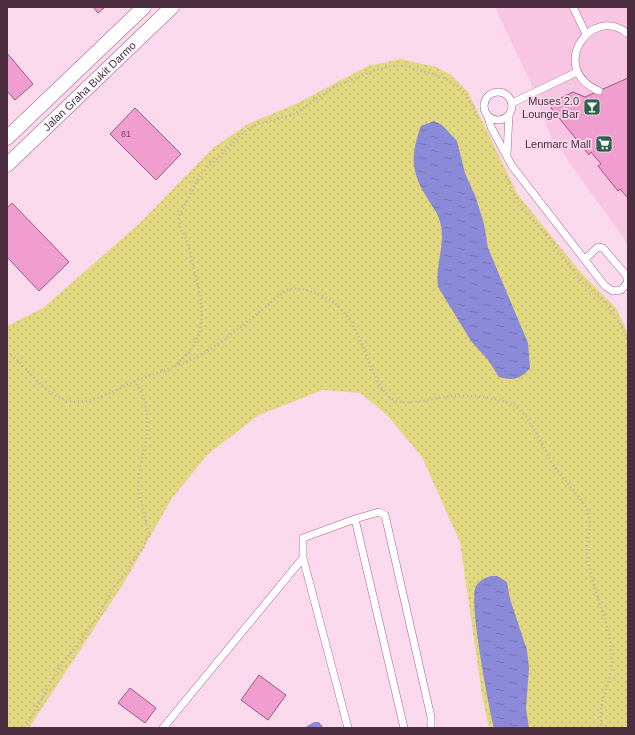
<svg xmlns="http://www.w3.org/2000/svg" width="635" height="735" font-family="Helvetica,sans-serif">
<defs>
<pattern id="grass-dots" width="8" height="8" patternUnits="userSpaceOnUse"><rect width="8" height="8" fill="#e2d880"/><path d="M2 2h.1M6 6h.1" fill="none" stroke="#c4ba70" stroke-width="1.8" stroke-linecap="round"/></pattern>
<pattern id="water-ripples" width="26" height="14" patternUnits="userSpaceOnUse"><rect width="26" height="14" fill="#8a8ad9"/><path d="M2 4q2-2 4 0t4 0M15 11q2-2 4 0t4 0" fill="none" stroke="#7371b1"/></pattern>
</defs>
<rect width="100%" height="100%" fill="#f9d9eb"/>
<path fill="#f8c5e3" d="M495,7H628V244L551,137L529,79Z"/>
<path fill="url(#grass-dots)" d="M400,59L436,67L451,75L468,92L518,195L583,275L616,308L628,334V728H489L482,695L460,542L422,457L387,415L360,393L323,390L259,415L208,454L172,498L125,581L29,728H7V326L43,308L139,224L213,148L248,124L296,104L368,66Z"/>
<path fill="url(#water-ripples)" d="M434,121L442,125L457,141L465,173L476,198L484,224L488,248L528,343L530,368C521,379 513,381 499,377L488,360L471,341L438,287C435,266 445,246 441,226C439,213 432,207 426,196C410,171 411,153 421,126Z
M491,576H497L507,582L510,599L527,650L529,668L526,709L529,728H494C489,708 468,600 476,586C480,580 485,578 491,576Z
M314,722H319L324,728H304Z"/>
<path fill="#f09dd0" stroke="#9d5884" d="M93,7H105L98,13Z
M7,53L33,84L15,100L7,91Z
M628,78V198L620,189L618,191L598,166L601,164L591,152L589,155L551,108L553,102L573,92L585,97Z
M135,108L181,154L156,180L110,134Z
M12,203L69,262L39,291L7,257V208Z
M259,675L286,695L268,720L241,700Z
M130,688L156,708L145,723L118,703Z"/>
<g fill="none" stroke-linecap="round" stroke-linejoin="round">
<g stroke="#ac6692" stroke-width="8">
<path id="service" d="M573,7L586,34
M599,91C547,69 591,3 628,34
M484 106a14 14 0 1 1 28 0a14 14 0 1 1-28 0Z
M512,103L577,72
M488,117L491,127L512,166L605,286L613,291L621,290L628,282L626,275L603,248L598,247L585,259
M507,154L509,115
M355,519L404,728
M303,558V538L355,519L379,512L385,515L431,717V728
M163,728L303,558L348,728"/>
</g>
<g stroke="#ac6692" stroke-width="15">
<g id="minor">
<path d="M7,138L144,7"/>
<path id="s1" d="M7,165L172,7"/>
</g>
</g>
<path stroke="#c4a5b7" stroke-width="2.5" stroke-dasharray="1 3" stroke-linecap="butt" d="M506,176L512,191L521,206L549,238L580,280L607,305L621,325L628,341
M7,355L13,356C30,371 46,396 69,401C90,406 115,390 133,382C155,372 179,367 200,355C222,343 243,325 263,309C270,304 277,296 285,291C292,287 301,289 309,291C354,303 359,342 376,378C381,388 385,395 394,400C409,407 436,397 451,396C468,395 499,397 513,405C530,414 543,448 553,465C558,472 563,478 568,484C575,493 587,504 589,516C592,528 586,542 587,554C591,590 611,622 612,657C613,684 596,699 602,728
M177,364L189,352L199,335L202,316L200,295L187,239L180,228L179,216L201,174L246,130L258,124L293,115L334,87L376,70L392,66H406L444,78L456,85L466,94L478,117
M25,728L57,671L96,619L113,589L143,548L149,534L138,489L139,473L147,436V414L144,399L135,381"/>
<use href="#service" stroke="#fff" stroke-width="7"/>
<use href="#minor" stroke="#fff" stroke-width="14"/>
</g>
<defs>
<g id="bar-square" transform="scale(0.9)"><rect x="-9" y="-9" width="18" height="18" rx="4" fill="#2b634b" stroke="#f9d9eb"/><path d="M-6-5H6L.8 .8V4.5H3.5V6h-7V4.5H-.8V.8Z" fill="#fff"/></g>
<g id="supermarket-square" transform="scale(0.9)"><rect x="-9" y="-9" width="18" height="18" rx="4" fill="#2b634b" stroke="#f9d9eb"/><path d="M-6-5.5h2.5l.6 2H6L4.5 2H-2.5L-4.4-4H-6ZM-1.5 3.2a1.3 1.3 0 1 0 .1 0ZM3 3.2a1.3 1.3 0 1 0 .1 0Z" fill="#fff"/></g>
</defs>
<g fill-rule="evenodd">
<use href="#bar-square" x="592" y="107"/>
<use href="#supermarket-square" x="604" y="144"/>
</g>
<g text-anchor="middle" stroke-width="3.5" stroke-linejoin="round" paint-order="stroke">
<g font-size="9" fill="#754a64">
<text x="126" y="137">81</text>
</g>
<g font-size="11" fill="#4c2e40" stroke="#f9d9eb">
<text dy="4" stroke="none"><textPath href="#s1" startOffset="114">Jalan Graha Bukit Darmo</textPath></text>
</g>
<g font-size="11" fill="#4c2e40" stroke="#f9d9eb" text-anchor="end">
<text x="579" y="105">Muses 2.0<tspan x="579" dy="13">Lounge Bar</tspan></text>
<text x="591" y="148">Lenmarc Mall</text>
</g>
</g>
<rect width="635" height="735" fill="none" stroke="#4c2e40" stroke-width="16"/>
</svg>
